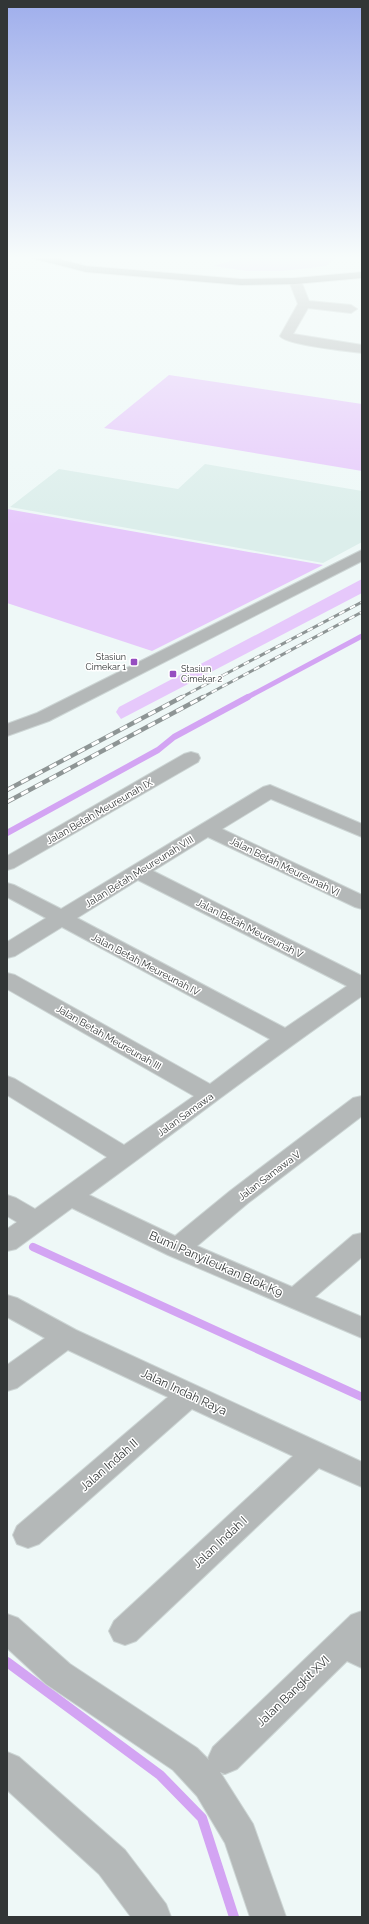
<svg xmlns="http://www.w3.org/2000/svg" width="369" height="1924" font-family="Raleway,sans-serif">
<rect width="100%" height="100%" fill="#eef8f7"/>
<path fill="#dceeeb" d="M205,464L362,491V542L323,563L10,507L59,469L178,489Z"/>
<path fill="#e6c8fb" d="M248,256H337L326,266L283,271H247L213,266Z
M169,375L362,404V471L104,428Z
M7,509L323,565L152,651L7,603Z
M362,579V593L121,719L116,712L119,707Z"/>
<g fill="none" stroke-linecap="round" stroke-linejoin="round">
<path stroke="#d3a4f3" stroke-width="5" d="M246,698L362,636"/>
<path stroke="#d3a4f3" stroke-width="6" d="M7,833L158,750L174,737L248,697"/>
<path stroke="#d3a4f3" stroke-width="8" d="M33,1247L362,1397"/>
<path stroke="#d3a4f3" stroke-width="10" d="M7,1662L160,1775L202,1818L234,1917"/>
<g stroke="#ccd5d4" stroke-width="2">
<path id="minor" d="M295,278L301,281L309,301L351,305L357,309L351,313L308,308L293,334L362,345V353C348,351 286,345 280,336L298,304L289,281Z
M362,550V561L49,721L7,736V724L37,713Z
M191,752L198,754L200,758L198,762L14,868L7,870V856L184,754Z
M270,785L362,824V837L271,799L222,829L362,895V909L355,907L208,837L153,871L362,976V996C269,1060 180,1129 89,1195L175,1236L230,1191L353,1098L362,1096V1116L248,1203L197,1246L292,1287L353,1235L362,1233V1257L315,1297L362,1317V1338L168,1255L72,1208L16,1249L7,1251V1229L17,1222L7,1216V1195L16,1198L35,1209L107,1157L7,1095V1076L15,1079L124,1145L194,1096L7,989V973L15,975L210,1084L270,1039L62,927L15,956L7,958V942L46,918L7,897V883L14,885L61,909L263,787ZM138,880L347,986L285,1028L77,918Z
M7,1295L17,1298L76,1330L362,1462V1487L319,1468L136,1641L125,1645L114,1641L109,1631L114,1621L293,1456L192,1409L39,1544L28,1548L17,1544L13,1535L17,1526L168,1397L68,1350L17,1388L7,1391V1365L45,1338L7,1317Z
M362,1611V1668L347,1661L237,1769L225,1774L220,1772L253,1824L286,1917H250L225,1843L197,1796L173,1770L46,1684L7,1648V1614L18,1618L70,1664L197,1748L209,1760L208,1758L213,1747L351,1615Z
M7,1752L19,1757L125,1850L166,1904L171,1917H131L99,1874L7,1790Z"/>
</g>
<g stroke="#ccd5d4" stroke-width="2">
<path id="major" d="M30,256H48L86,266L241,279L295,278L362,272V278L295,284L241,285L86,272L31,258Z"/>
</g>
<use href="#minor" fill="#b4b8b8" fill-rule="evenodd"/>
<use href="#major" fill="#7d8584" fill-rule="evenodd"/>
<g stroke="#8e9595" stroke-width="3">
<path id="rail-far1" d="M180,698L362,602
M201,698L362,612"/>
</g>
<g stroke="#8e9595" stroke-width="4.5">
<path id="rail" d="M7,790L182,697
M7,802L203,697"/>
</g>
<use href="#rail-far1" stroke="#fff" stroke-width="2" stroke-dasharray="6" stroke-linecap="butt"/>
<use href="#rail" stroke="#fff" stroke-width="3" stroke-dasharray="8" stroke-linecap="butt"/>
</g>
<linearGradient id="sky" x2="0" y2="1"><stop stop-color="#9faeec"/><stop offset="0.49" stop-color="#f7fcfb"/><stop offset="1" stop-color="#f7fcfb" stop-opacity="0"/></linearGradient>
<rect width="369" height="525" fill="url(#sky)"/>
<g fill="#964dc0" stroke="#fff" stroke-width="1.5">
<rect x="130" y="658" width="8" height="8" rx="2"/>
<rect x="169" y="670" width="8" height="8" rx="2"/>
</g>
<g text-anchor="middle" stroke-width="3" stroke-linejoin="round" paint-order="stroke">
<g font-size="9" fill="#323636" stroke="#fff" text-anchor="end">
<text x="126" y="660">Stasiun<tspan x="126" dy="10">Cimekar 1</tspan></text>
<text x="181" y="672" text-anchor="start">Stasiun<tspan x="181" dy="10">Cimekar 2</tspan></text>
</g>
<g font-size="10" fill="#323636" stroke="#fff">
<text transform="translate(99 811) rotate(-30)" y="4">Jalan Betah Meureunah IX</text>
<text transform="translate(285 866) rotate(26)" y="4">Jalan Betah Meureunah VI</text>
<text transform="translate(139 871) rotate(-32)" y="4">Jalan Betah Meureunah VIII</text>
<text transform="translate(250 928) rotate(27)" y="4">Jalan Betah Meureunah V</text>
<text transform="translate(146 964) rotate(28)" y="4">Jalan Betah Meureunah IV</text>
<text transform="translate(109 1037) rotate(30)" y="4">Jalan Betah Meureunah III</text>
<text transform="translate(185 1114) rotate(-36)" y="4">Jalan Samawa</text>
<text transform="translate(269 1175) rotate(-37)" y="4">Jalan Samawa V</text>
</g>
<g font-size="12" fill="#323636" stroke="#fff">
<text transform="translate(216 1264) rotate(24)" y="4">Bumi Panyileukan Blok K9</text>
<text transform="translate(184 1392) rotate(25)" y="4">Jalan Indah Raya</text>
<text transform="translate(109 1465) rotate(-41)" y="4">Jalan Indah II</text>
<text transform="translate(220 1542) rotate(-43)" y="4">Jalan Indah I</text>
<text transform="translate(293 1691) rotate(-44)" y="4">Jalan Bangkit XVI</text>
</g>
</g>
<rect width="369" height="1924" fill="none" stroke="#323636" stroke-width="16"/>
</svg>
